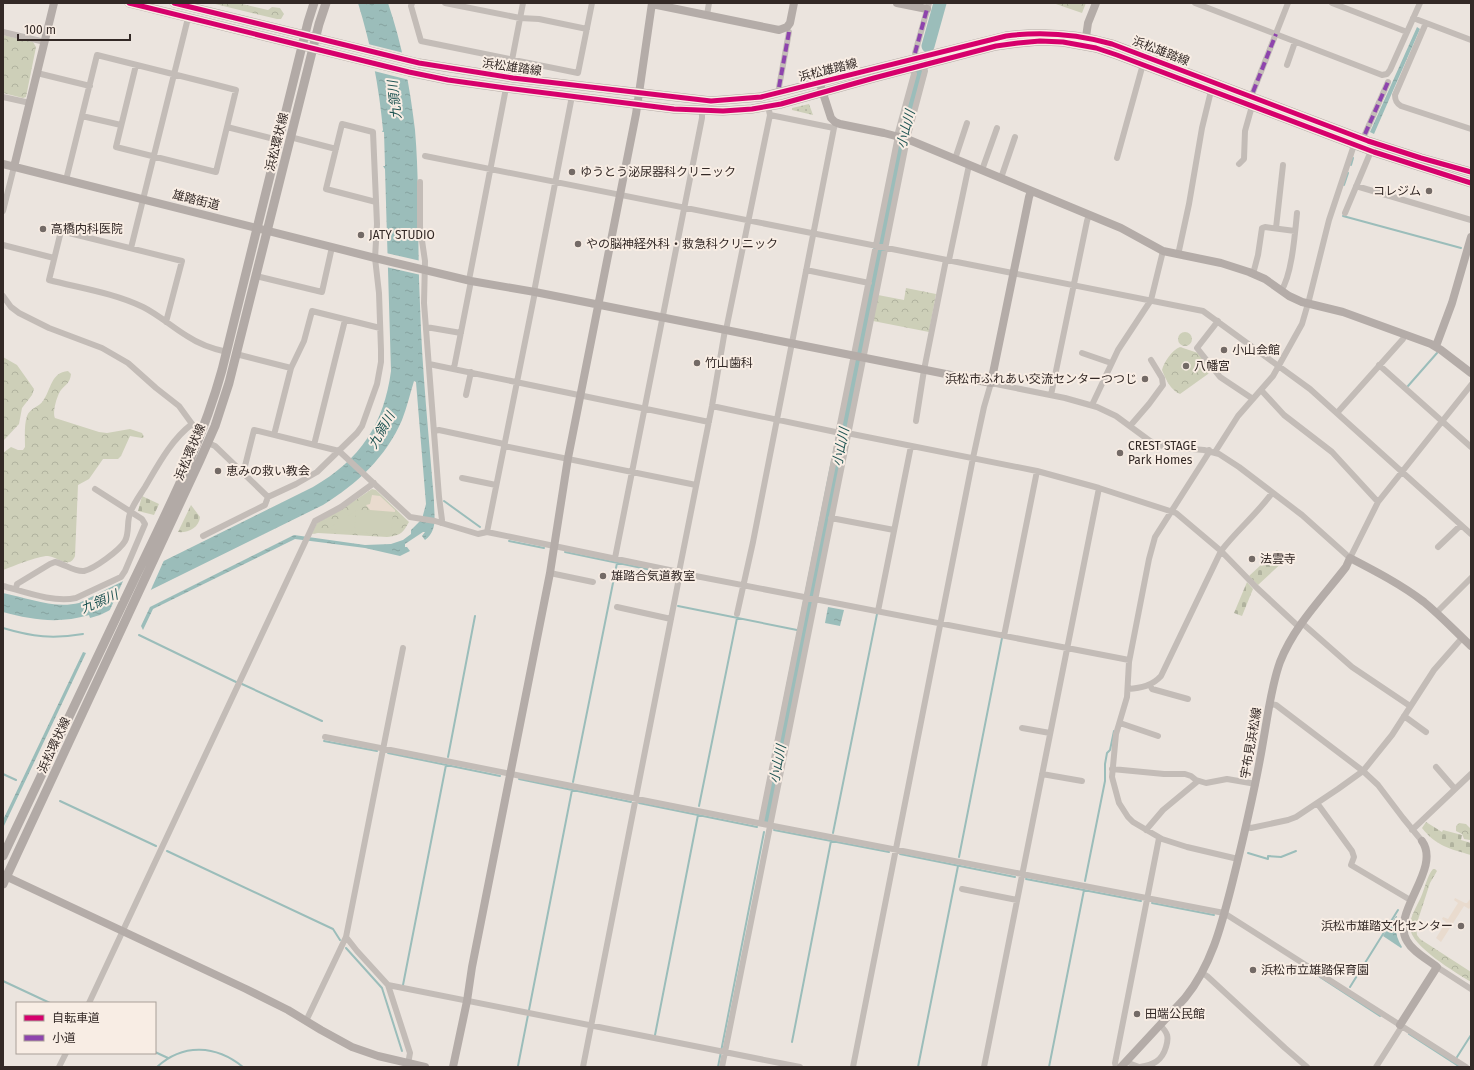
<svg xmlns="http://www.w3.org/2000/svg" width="1474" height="1070" font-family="'Fira Sans','Noto Sans JP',sans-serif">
<defs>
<pattern id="grass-dots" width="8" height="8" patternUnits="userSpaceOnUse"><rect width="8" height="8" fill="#cdcfb8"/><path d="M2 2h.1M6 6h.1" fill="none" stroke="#b0b29e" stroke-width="1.8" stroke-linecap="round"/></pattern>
<pattern id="forest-crowns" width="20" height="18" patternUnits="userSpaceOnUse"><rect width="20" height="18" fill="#cdcfb8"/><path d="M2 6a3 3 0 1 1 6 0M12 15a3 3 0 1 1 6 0" fill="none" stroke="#b0b29e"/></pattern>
<pattern id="cemetery-stones" width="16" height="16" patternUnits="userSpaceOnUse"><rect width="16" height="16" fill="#cdcfb8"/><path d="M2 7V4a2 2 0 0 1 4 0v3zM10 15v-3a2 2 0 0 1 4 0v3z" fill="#b0b29e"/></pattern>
<pattern id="water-ripples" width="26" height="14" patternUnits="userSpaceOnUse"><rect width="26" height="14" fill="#9bbdba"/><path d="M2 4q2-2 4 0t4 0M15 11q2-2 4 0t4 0" fill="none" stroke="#86a2a0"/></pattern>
</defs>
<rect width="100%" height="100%" fill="#ebe4de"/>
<path fill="url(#grass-dots)" d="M809,104L813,115L792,110V108Z"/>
<path fill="url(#forest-crowns)" d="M211,3H238L268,10L272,7L280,8L284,14L281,19H277Z
M1053,3H1086L1082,13Z
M3,35L33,42L36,47L26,97L23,98L3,93Z
M906,288L936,294L929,332L873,321L878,295L904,300Z
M1178 339a7 7 0 1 1 14 0a7 7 0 1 1-14 0Z
M1180,347L1198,353L1211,369L1208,374L1180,394C1171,391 1165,378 1162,370C1164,362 1172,350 1180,347Z
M3,357L17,365L34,389L32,395L22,408L19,424L4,440Z
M68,371L71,374C70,383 66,384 61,390C57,395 52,413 55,418L99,432L107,433L130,429L142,433L144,437L142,438L130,436L121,456L118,459H103L89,479L78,485L75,556C69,570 58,557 48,556C37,556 14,566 3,570V453L11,447L18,450H23L25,447C25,438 24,425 27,416C30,408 39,407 43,401C51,390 51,372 68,371Z
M372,489L376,490L409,522C402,534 401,535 387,537L318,533L312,534L317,523L342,509Z
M1459,823L1466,824L1471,829L1470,840L1464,839L1462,834L1456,831V826Z
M1433,869H1435L1437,871L1430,883L1416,926L1417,935L1420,939L1471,972V982C1456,973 1411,946 1410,928C1409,918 1417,906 1421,897C1425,888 1427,876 1433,869Z"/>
<path fill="url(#cemetery-stones)" d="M142,496L159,504L154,515L138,511Z
M191,505L200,517C199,528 188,533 178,532Z
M1277,550L1286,559L1258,585L1249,576Z
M1247,582L1253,589L1242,616L1234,613Z
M1426,822L1442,832L1443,830L1462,835L1461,840L1471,843V855C1450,849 1436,846 1422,828Z"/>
<path fill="#cdcfb8" d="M356,510L393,514L391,535L355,532Z
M356,511L354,531L327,529Z"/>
<path fill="#e9dbce" d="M372,495L380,496L395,510V512L370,510L366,505L370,504Z
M1455,898L1465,903H1467L1471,898V906L1469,909L1464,906L1441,942L1436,938L1446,922L1442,919L1443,917L1448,919L1458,903L1454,900Z"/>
<path fill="url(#water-ripples)" d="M358,3H388C402,44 410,87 415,130C420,188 417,247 420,305C422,371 429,436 434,501C434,517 438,530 425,540L422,536L425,532H423L405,544V547H407L410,551L400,556L365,548L295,539L153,609L143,630L141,626L150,607L294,535L365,545L391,544L403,540L411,534V530L422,519L426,504L416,382L414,381C410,394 407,407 402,420C386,457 357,484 323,505L100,615L90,618L89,615C59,624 32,620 3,612V593C28,598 54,609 79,603L313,487C360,460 384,424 391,371L385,169L383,166H385L384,132H382L383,130C379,86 371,45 358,3Z
M1417,27L1420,29L1374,134L1370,132Z
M828,607L844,610L840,626L825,623Z
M83,652L86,653L3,828V820Z
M1396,916H1397C1394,928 1396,937 1402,947L1401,948L1383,936Z"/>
<path fill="#ebe4de" d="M368,44L404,53L409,80L374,71Z
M386,253L421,261V275L386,267Z
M165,558L149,594L108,614L124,579Z"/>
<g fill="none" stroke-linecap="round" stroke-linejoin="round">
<path stroke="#9bbdba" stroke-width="2" d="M1351,165L1353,158
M1344,185L1348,173
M1343,216L1461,248
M1408,386L1437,353
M444,501L480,527
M509,541L544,548
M565,552L671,574
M809,603H811
M678,606L797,630
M3,628C33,637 53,639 83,634
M139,635L236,682
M242,684L322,721
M324,741L377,751
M388,753L500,776
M448,757L475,616
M3,774L16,780
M519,779L631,802
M573,782L617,563
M60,801L156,846
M639,803L757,827
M699,806L737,618
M774,830L889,852
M833,833L877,614
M167,851L333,929L340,940
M1248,853L1268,859V856L1281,857L1296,851
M900,854L1015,877
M959,857L1002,638
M1026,879L1141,901
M1085,881L1105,781V764L1107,753L1110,750L1114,731
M1152,903L1214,915
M346,948L382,988L402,1051
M1320,977L1380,1016
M3,981L50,1003
M403,985L446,765
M1350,987L1398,910
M529,1010L572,790
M1409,1034L1460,1067
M655,1035L698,815
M792,1042L831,841
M155,1052L168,1058
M1457,1057L1471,1035
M518,1066L528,1015
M157,1067C183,1043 216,1045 243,1067
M718,1067L764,832
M918,1067L958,866
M1049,1067L1084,890"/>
<path stroke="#9bbdba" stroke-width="13" d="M928,46L940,3
M766,820L901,143L920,74"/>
<path stroke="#c3bcb7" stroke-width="6" d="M412,3L411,6L421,41L578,73L592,3
M445,3L520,18L539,19L587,29
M1195,3L1382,75L1387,74L1390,70L1420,3
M1332,3L1407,32
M707,15L709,3
M1413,18L1471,40
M1426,23L1395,95C1395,100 1396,103 1401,106L1471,129
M3,32L45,42
M915,53L929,3
M512,60L523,3
M1287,65L1295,42
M37,73L90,86
M779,87L789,32
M1253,92L1288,3
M3,97L30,103
M770,115L834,128
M82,116L121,125
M227,127L278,140
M1365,134L1388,82
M897,136L914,74L912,68
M290,137L336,149
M425,156L1203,311L1310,389L1471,534
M1117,158L1143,64
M955,159L967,123
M1239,164L1244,159L1245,131L1252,106
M982,170L997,128
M1001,178L1015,137
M66,180L97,55C144,67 190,78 236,90L216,172L116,147L136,65
M420,182V227L425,261L424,303L439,497L442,520L441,523
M1356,186L1471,220
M3,211L14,167
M1345,213L1371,151
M1276,228L1283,165
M3,245L54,258
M131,248L188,18
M1178,255L1189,204L1202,128L1211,91
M949,260L969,165
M806,270L869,283
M1253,274L1258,255L1262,228L1265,227L1295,231
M256,276L322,292L332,247
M469,280L506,88
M1281,291C1292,275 1295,233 1297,213
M534,292L572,96
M3,296L11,307L19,313L49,328L102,348L128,363L156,388L179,406L195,428L202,431
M1218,321L1197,348L1220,377L1253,399
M166,322L182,261L61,231L49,280C80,288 114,293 143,307C159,315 172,327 187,336C199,344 213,349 227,352
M426,327L461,333
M726,330L770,115L768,106
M1082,353L1111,363
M236,354L291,368
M429,364L709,422
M1379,365L1471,447
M454,368L471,281
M1261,390L1284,415L1332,452L1378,502
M466,395L471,372
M1051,395L1087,221L1089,215
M1092,405L1118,350L1151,300L1163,251
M712,406L845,434H852L1037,471L1099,488L1176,513L1221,551L1257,588L1299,627
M1337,413L1403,339L1405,334
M916,421L924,370L946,260
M1130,426L1149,404L1163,385L1162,378L1151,360
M434,431L439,430L504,444
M274,435L291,368L304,341L312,311L380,328
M208,443L215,446L268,497L296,484L317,472L357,433L362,426L377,384L381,362V350L379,293L375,258L377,224L373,132L342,124L326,189L376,202
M314,445L345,320
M504,446L696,485
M1209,450L1208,454L1155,537L1149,559L1129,662L1127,697L1116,734L1112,777L1119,803L1128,817L1133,822L1162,839L1187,847L1238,859
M1215,452L1238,416L1273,376L1302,324L1309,300L1329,220L1354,145
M243,474L254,430L339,451L410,517L435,521L478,534L487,532L679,572
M462,478L496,485
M831,518L894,530
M487,532L535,292
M203,536L265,505L268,497
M1438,547L1461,525
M615,558L702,118V110
M550,573L593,582
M680,573L1129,660
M3,586C25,592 54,603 76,598L121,577L125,571L145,524L142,519L95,489
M16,589L17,584L50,564L55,562C65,564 74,572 84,571C94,569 120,550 125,541C130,532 126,520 131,511C134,503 140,495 145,487C158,465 171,440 192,424
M617,607L671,619
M878,611L911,446
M1436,613L1471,578
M737,614L753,542L834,128L836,123
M1302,623L1352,667L1410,706
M1004,636L1037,471
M1150,685L1152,689L1188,699
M1128,689C1141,688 1152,686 1161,676L1221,551C1237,530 1257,514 1272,493
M1270,704L1276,705L1363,771L1378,785L1403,818L1422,841
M1404,716L1426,732
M1120,723L1158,736
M1022,728L1050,733
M325,737L763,824L1224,913L1466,1067
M1436,767L1455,789
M1112,769L1164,774H1185L1191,776L1196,780L1206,783L1227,779L1256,784
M1042,774L1082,781
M1317,803L1352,851L1354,857L1351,865L1412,901
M761,823L839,435V429L898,136
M1247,827L1251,828L1288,820L1296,817L1338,789L1363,771L1392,735L1434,670L1462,638
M1146,830L1163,810L1198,781
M1412,830L1471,774
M962,889L1017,900
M346,937L357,951L388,985L410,1053L408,1064
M1437,967L1471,989
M1202,973L1207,976L1285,1048L1307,1067
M388,985L800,1067
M89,1003L315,521L341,507L374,483
M306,1021L346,937L403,648
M1127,1060L1131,1064L1139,1067
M59,1067L66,1053
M583,1067L680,573L679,572L712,406L725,330
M722,1067L907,139L925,71L923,65
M853,1067L973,458L984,407L991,383L1065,398L1097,407L1116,416L1150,441L1159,445L1169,447L1204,450L1219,454L1239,467L1302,515L1350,558L1378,502L1471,385
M984,1067L1099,488
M1116,1067L1115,1063L1159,838
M1140,1067C1153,1065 1162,1061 1166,1047C1169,1037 1168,1033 1160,1025
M1376,1067L1402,1026"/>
<path stroke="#b4aca8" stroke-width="8" d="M897,3L927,9
M652,4L779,30L787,27L790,23L794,3
M1086,37L1088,23L1096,3
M821,87L831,118L835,122L840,124L884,133L907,139L1121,228L1163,251L1221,263L1249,272L1265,279L1289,296L1302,302L1343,312L1431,344L1441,350L1471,373
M3,164L375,258L471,281L535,292L991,383L1029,197L1031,191
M14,167L54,3
M1436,346L1452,303L1471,237
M3,875L246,989L288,1010L321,1030L352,1047L378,1056L425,1067
M1400,1025L1437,967C1427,959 1413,952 1407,941C1390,913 1442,869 1422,841
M453,1067L467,1001L472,967L550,573L568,458L636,114L652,3
M1121,1067L1185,998C1212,965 1222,923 1232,884C1244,836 1255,790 1263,742C1268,715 1271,687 1280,662C1294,626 1323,597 1346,567L1350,558C1375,571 1402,585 1424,602C1441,616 1456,632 1471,646"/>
<path stroke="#b2aaa6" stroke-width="9" d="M129,3L409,72L448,80L506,88L674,109L723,111L752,109L781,104L874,78L996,46L1018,43L1040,41L1063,42L1096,48L1117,55L1374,152L1471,183
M174,3L419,63L513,78L711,101L761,97L1006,36C1043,31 1077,34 1112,44L1368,141L1421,158L1471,172
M3,856C47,764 91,672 134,580C167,511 202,443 222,370L308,22L314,3
M3,884L200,460L215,426L229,383L319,24L326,3"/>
<path stroke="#8e44ad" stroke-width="4" stroke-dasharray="8 4" stroke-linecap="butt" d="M915,53L927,9
M779,87L789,32
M1253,92L1276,34
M1365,134L1388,82"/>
<g stroke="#f8ede4" stroke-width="8">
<path id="cycleway" d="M129,3L409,72L448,80L506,88L674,109L723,111L752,109L781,104L874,78L996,46L1018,43L1040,41L1063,42L1096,48L1117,55L1374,152L1471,183
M174,3L419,63L513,78L711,101L761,97L1006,36C1043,31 1077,34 1112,44L1368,141L1421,158L1471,172"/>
</g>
<use href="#cycleway" stroke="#d6006c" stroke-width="5"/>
</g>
<g fill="#736a66" stroke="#f8ede4" stroke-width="1.5">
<circle cx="572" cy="172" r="4"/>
<circle cx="1429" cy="191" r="4"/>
<circle cx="43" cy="229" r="4"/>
<circle cx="361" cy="235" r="4"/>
<circle cx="578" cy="244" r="4"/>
<circle cx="1224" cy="350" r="4"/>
<circle cx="697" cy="363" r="4"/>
<circle cx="1186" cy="366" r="4"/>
<circle cx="1145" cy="379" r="4"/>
<circle cx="1120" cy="453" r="4"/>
<circle cx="218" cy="471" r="4"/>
<circle cx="1252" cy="559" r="4"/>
<circle cx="603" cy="576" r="4"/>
<circle cx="1461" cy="926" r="4"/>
<circle cx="1253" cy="970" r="4"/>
<circle cx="1137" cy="1014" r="4"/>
</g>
<g text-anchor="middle" stroke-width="4" stroke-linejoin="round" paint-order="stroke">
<g font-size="12" fill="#332926" stroke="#f8ede4">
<text transform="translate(1161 51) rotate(21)" y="4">浜松雄踏線</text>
<text transform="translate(512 67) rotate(8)" y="4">浜松雄踏線</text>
<text transform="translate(828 70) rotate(-14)" y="4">浜松雄踏線</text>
<text transform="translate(277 142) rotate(-76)" y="4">浜松環状線</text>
<text transform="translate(196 200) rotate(14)" y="4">雄踏街道</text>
<text transform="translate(190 452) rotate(-67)" y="4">浜松環状線</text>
<text transform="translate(1251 743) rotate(-80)" y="4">宇布見浜松線</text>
<text transform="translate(54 745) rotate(-65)" y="4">浜松環状線</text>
</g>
<g font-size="12" fill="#332926" stroke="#f8ede4" text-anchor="start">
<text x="580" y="176">ゆうとう泌尿器科クリニック</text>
<text x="1421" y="195" text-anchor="end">コレジム</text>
<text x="51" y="233">高橋内科医院</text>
<text x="369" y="239">JATY STUDIO</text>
<text x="586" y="248">やの脳神経外科・救急科クリニック</text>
<text x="1232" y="354">小山会館</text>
<text x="705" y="367">竹山歯科</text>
<text x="1194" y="370">八幡宮</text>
<text x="1137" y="383" text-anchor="end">浜松市ふれあい交流センターつつじ</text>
<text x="1128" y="450">CREST STAGE<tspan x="1128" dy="14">Park Homes</tspan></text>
<text x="226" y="475">恵みの救い教会</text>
<text x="1260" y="563">法雲寺</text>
<text x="611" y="580">雄踏合気道教室</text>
<text x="1453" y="930" text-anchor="end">浜松市雄踏文化センター</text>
<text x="1261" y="974">浜松市立雄踏保育園</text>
<text x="1145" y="1018">田端公民館</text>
</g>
<g font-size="13" font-style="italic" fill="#1d5352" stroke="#f8ede4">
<text transform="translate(394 100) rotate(-96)" y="5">九領川</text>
<text transform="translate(905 129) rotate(-76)" y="5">小山川</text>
<text transform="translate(381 430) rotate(-60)" y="5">九領川</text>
<text transform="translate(840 447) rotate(-79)" y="5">小山川</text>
<text transform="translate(99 601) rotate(-23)" y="5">九領川</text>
<text transform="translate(777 764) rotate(-79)" y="5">小山川</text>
</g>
</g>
<rect width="1474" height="1070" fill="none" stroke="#332926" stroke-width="8"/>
<rect x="16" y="1002" width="140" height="52" fill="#f8ede4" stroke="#a99f98"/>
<rect x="24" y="1015" width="20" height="6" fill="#d6006c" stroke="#a99f98"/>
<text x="52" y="1022" font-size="12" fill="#332926">自転車道</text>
<rect x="24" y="1035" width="20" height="6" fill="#8e44ad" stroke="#a99f98"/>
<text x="52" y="1042" font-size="12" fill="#332926">小道</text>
<path d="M18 34v6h112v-6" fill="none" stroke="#332926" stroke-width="2"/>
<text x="24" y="34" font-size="12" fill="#332926" stroke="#f8ede4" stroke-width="3" paint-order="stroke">100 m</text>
</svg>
